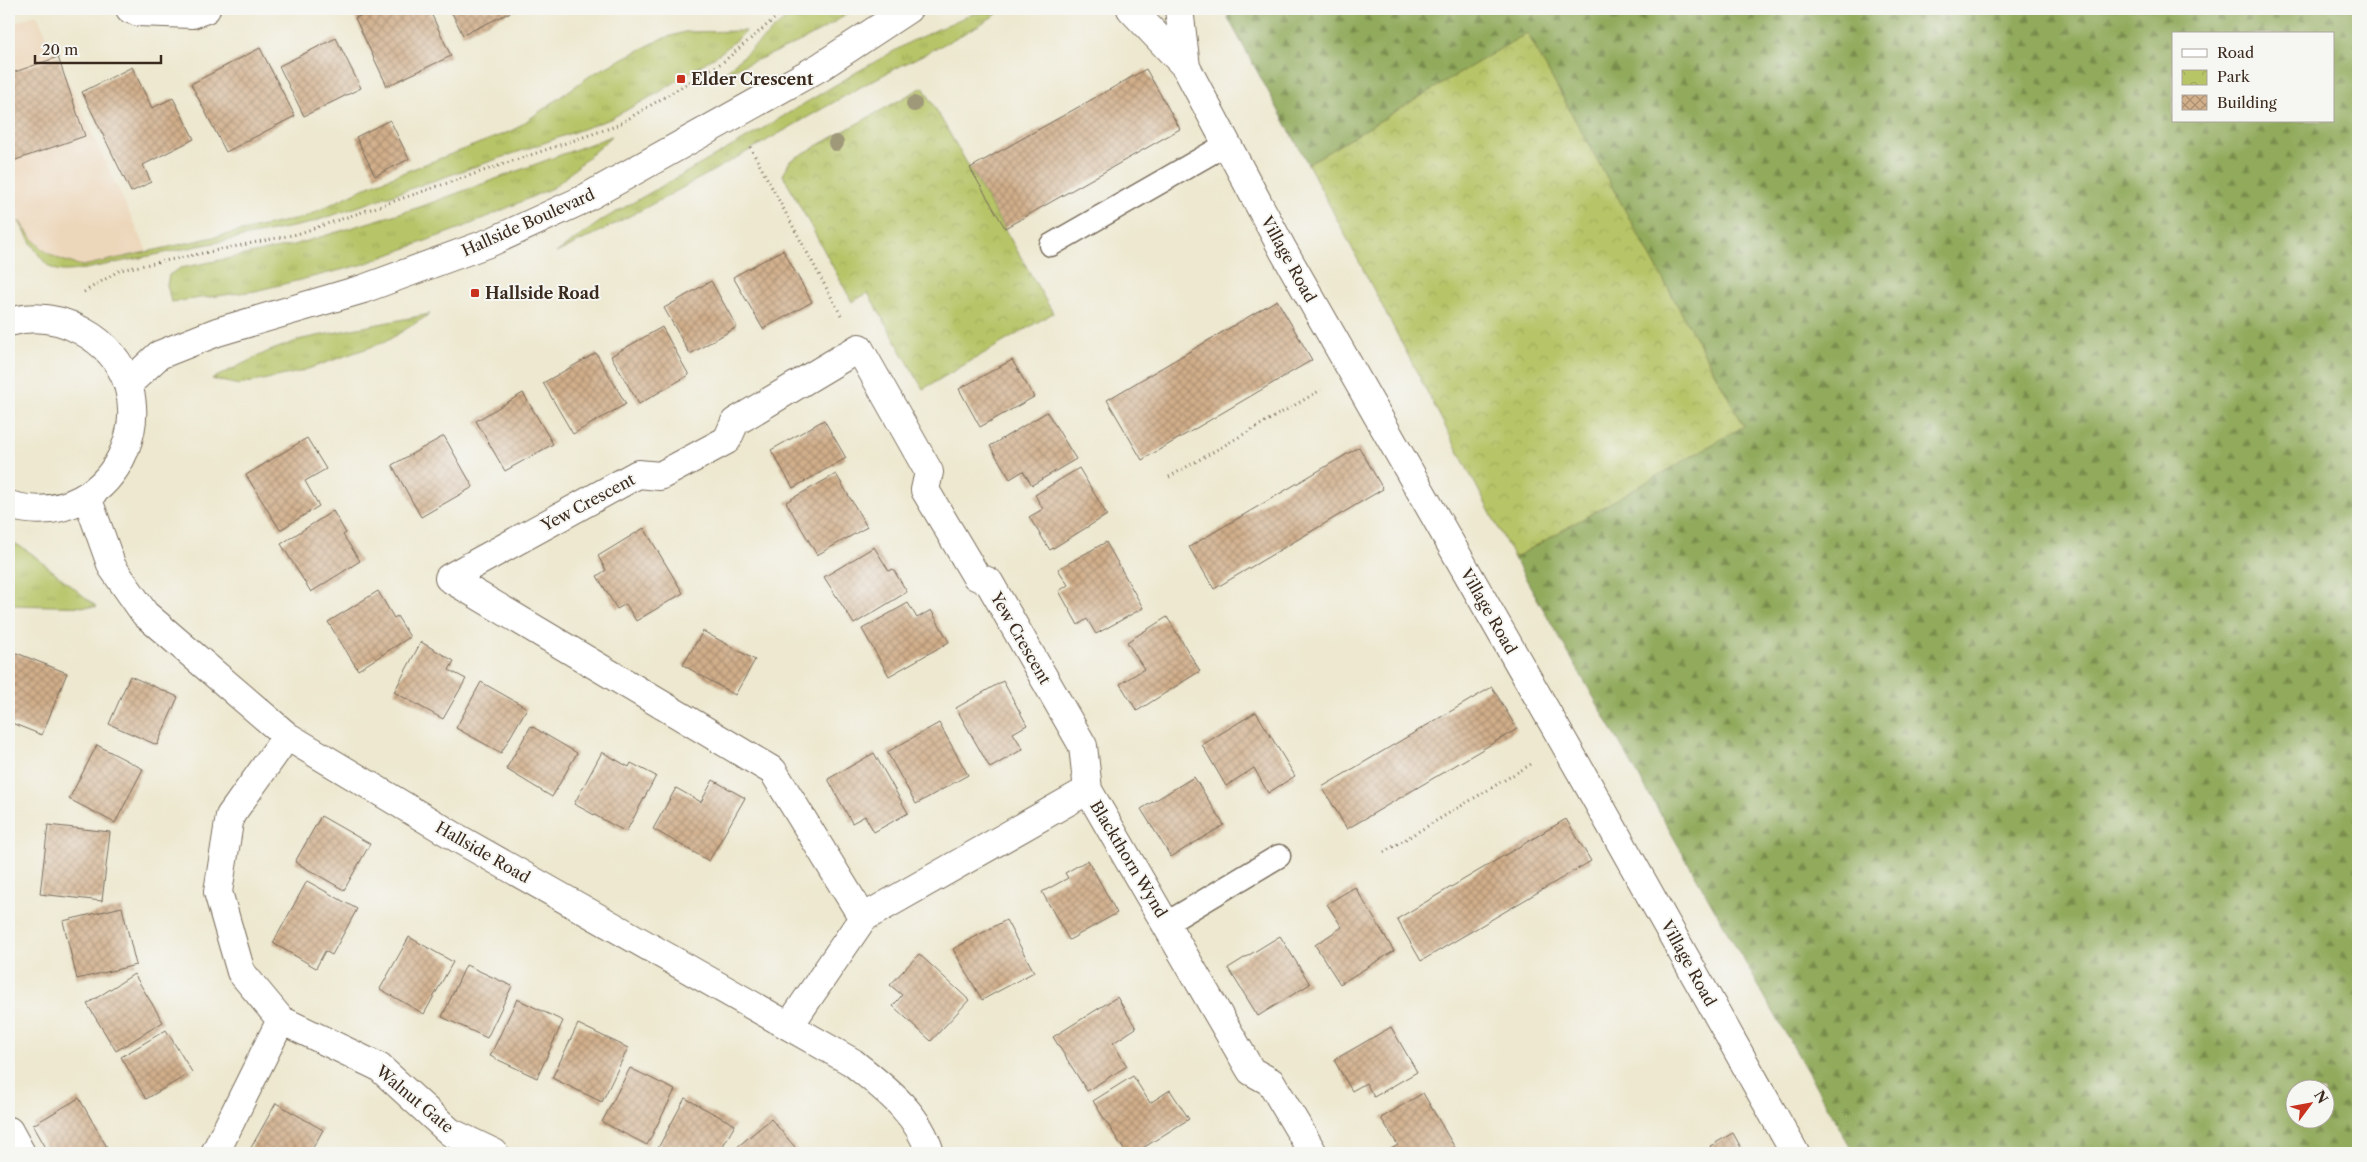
<svg xmlns="http://www.w3.org/2000/svg" width="2367" height="1162" font-family="'Libre Caslon Text',serif">
<defs>
<pattern id="grass-tufts" width="24" height="20" patternUnits="userSpaceOnUse" patternTransform="scale(1.25)"><rect width="24" height="20" fill="#b7c567"/><path d="M3 7l-1-3M5 7V3M7 7l1-3M15 17l-1-3M17 17v-4M19 17l1-3" fill="none" stroke="#9ea959"/></pattern>
<pattern id="forest-firs" width="22" height="20" patternUnits="userSpaceOnUse" patternTransform="scale(1.25)"><rect width="22" height="20" fill="#91aa5c"/><path d="M5 1l3.5 6h-7zM16 11l3.5 6h-7z" fill="#788b4b"/></pattern>
<pattern id="park-crowns" width="20" height="18" patternUnits="userSpaceOnUse" patternTransform="scale(1.25)"><rect width="20" height="18" fill="#b7c567"/><path d="M2 6a3 3 0 1 1 6 0M12 15a3 3 0 1 1 6 0" fill="none" stroke="#9ea959"/></pattern>
<pattern id="building-cross-hatch" width="8" height="8" patternUnits="userSpaceOnUse" patternTransform="scale(1.25)"><rect width="8" height="8" fill="#d1af8b"/><path d="M0 0l8 8M0 8l8-8" fill="none" stroke="#ab8f71"/></pattern>
</defs>
<rect width="100%" height="100%" fill="#f6f6f2"/>
<filter id="ink" filterUnits="userSpaceOnUse"><feTurbulence type="fractalNoise" baseFrequency=".02" numOctaves="2"/><feDisplacementMap in="SourceGraphic" scale="10" xChannelSelector="R" yChannelSelector="G"/><feConvolveMatrix kernelMatrix="1 2 1 2 8 2 1 2 1" color-interpolation-filters="sRGB"/></filter>
<filter id="wash" filterUnits="userSpaceOnUse"><feTurbulence type="fractalNoise" baseFrequency=".0096" numOctaves="4" result="noise"/><feDisplacementMap in="SourceGraphic" scale="20" xChannelSelector="R" yChannelSelector="G"/><feGaussianBlur stdDeviation="1.12" result="paint"/><feColorMatrix in="noise" values="0 0 0 0 0 0 0 0 0 0 0 0 0 0 0 0 0 1.4 0 .05"/><feComposite in="paint" operator="in"/></filter>
<g filter="url(#wash)">
<rect width="100%" height="100%" fill="#ede8cf"/>
<path fill="#edd7bb" d="M37,15L147,251L83,266L59,260L38,246L19,221L9,188V24Z"/>
<path fill="url(#grass-tufts)" stroke="#797842" d="M797,9H853C815,39 769,55 724,73Z
M985,12L997,14C950,44 898,65 850,93C753,148 657,205 556,253L604,219L752,135L857,72L910,42L969,15Z
M746,31L723,51L658,93L610,119L538,145L307,224L85,269C76,270 62,273 54,269C41,265 26,233 19,221C40,250 48,258 83,266L305,217L371,185L514,130L591,75L661,39L685,32Z
M612,136L554,187L471,224L361,265L255,291L171,302L167,285L169,275L181,268L294,245L420,207Z
M430,314L385,342L299,372L239,385L212,379L267,352L302,339Z
M9,540L31,553L97,607L9,605Z"/>
<path fill="url(#forest-firs)" stroke="#666a3d" fill-rule="evenodd" d="M1228,9H2358V1153H1854L1514,558L1744,426L1527,33L1308,164L1228,18ZM2173,34H2333V121H2173ZM2294,1090H2324V1120H2294Z"/>
<path fill="url(#park-crowns)" stroke="#797842" d="M1527,33L1744,426L1514,558L1308,164Z
M923,87L1053,313L923,389L868,293L852,302L783,175L790,161Z"/>
<g id="blocks">
<path fill="url(#building-cross-hatch)" d="M376,9H429L451,56L387,86L355,18Z
M450,9H517L463,35Z
M336,38L361,88L304,116L279,66Z
M260,48L295,116L226,152L191,84Z
M58,57L85,136L10,162L9,74Z
M132,67L152,108L173,98L194,139L143,165L151,182L131,192L82,92Z
M1146,69L1180,129L1005,228L970,168Z
M390,120L409,159L375,176L356,137Z
M783,250L812,302L763,329L733,277Z
M711,281L737,327L690,354L664,308Z
M1277,300L1312,360L1142,460L1107,400Z
M662,327L689,375L639,404L611,356Z
M596,353L626,404L573,434L543,383Z
M1012,360L1034,397L980,427L959,389Z
M523,393L553,444L505,471L476,421Z
M1047,412L1076,459L1032,485L1023,471L1010,479L990,446Z
M824,420L846,458L793,488L771,450Z
M444,436L473,487L421,517L392,465Z
M307,438L326,469L305,481L319,506L280,530L246,475Z
M1359,447L1383,489L1214,589L1189,547Z
M1079,468L1107,515L1050,550L1029,517L1043,509L1035,495Z
M836,474L867,527L817,555L786,502Z
M333,511L346,533L343,535L360,561L311,592L281,544Z
M644,528L683,593L636,621L626,604L617,609L597,576L606,570L598,556Z
M1106,542L1143,608L1096,634L1087,619L1078,625L1059,591L1068,585L1058,569Z
M874,547L889,571L893,569L907,592L854,624L824,577Z
M378,591L394,618L397,616L410,637L358,670L328,622Z
M908,603L917,618L931,610L949,642L889,676L862,629Z
M1167,617L1200,671L1137,711L1120,684L1144,669L1127,642Z
M703,631L755,660L735,695L683,665Z
M421,642L454,661L449,670L466,679L443,719L394,692Z
M14,652L67,673L42,735L9,722V665Z
M130,676L178,697L157,745L109,724Z
M1003,681L1027,725L1013,733L1023,749L990,768L956,708Z
M481,682L527,708L501,753L456,728Z
M1492,687L1517,729L1347,829L1322,787Z
M1256,712L1295,776L1268,793L1254,768L1226,786L1202,745Z
M939,723L968,775L916,804L887,752Z
M531,726L577,753L552,797L506,769Z
M97,745L143,769L115,823L69,799Z
M602,752L629,767L631,763L656,776L626,832L574,804Z
M874,753L908,813L874,832L865,816L852,823L828,779Z
M1194,777L1224,825L1171,857L1141,809Z
M713,780L745,798L709,861L653,829L676,788L701,802Z
M321,816L370,844L344,890L295,862Z
M1566,819L1591,861L1421,961L1397,919Z
M48,825L110,832L102,901L40,894Z
M1088,860L1117,913L1069,940L1042,892L1068,878L1065,873Z
M307,881L357,909L332,955L325,951L316,968L273,943Z
M1355,887L1394,951L1340,984L1315,945L1342,927L1327,904Z
M122,907L136,965L77,979L63,921Z
M1006,920L1034,972L982,1000L953,949Z
M1280,936L1310,984L1258,1016L1228,968Z
M409,937L453,962L424,1014L380,989Z
M919,954L969,1000L931,1041L893,1006L902,995L890,985Z
M466,965L512,986L487,1038L442,1017Z
M134,974L163,1022L116,1051L87,1004Z
M1117,997L1136,1028L1113,1043L1127,1066L1087,1091L1053,1037Z
M517,999L563,1021L537,1078L490,1056Z
M578,1024L628,1048L602,1102L552,1078Z
M1391,1027L1417,1072L1374,1097L1366,1083L1352,1091L1334,1060Z
M166,1030L192,1072L146,1099L121,1057Z
M630,1068L675,1090L647,1145L602,1122Z
M1133,1076L1150,1103L1170,1090L1189,1119L1135,1153H1126L1093,1101Z
M1423,1093L1455,1148L1447,1153H1384L1398,1145L1381,1118Z
M79,1098L108,1149L101,1153H49L33,1125Z
M685,1098L735,1125L719,1153H667L658,1148Z
M276,1103L323,1130L310,1153H248Z
M771,1119L800,1153H730Z
M1733,1133L1744,1153H1714L1710,1146Z"/>
</g>
</g>
<g filter="url(#ink)">
<use href="#blocks" fill-opacity="0" stroke="#796c5c" stroke-width="1"/>
<g fill="none" stroke-linecap="round" stroke-linejoin="round">
<g stroke="#796c5c" stroke-width="25">
<path id="service" d="M1051,245L1227,144
M1167,923L1279,856"/>
</g>
<g stroke="#796c5c" stroke-width="30">
<path id="minor" d="M130,9L138,12L192,14L206,9
M1131,9L1186,67L1283,250L1586,781L1795,1153
M1179,9L1186,67
M87,497L112,567L145,614L287,736L459,839L852,1062C884,1088 918,1112 930,1153
M287,736L230,816L218,892L241,972L281,1020L379,1067L450,1132L494,1153
M863,918L773,771L449,578L638,474L660,476L727,440L735,422L859,348L929,472L925,490L976,576L989,582L1083,746L1088,790L1251,1071L1271,1082L1313,1153
M789,1026L863,918L1088,790
M9,1131L21,1153
M215,1153L281,1020"/>
</g>
<g stroke="#796c5c" stroke-width="30">
<path id="tertiary" d="M9,322C34,315 59,318 82,331C182,385 119,538 9,505
M128,384L159,355L217,332L363,289L491,242L582,200L820,67L908,9"/>
</g>
<path stroke="#796c5c" stroke-width="3" stroke-dasharray="1 4" stroke-linecap="butt" d="M750,147L842,317
M84,292L120,270L297,234L616,126L723,62L786,9
M1169,477L1321,390
M1384,852L1533,763"/>
<use href="#service" stroke="#fff" stroke-width="22"/>
<use href="#minor" stroke="#fff" stroke-width="28"/>
<use href="#tertiary" stroke="#fff" stroke-width="28"/>
</g>
<g fill="#9f997a">
<circle cx="914" cy="104" r="8"/>
<circle cx="836" cy="143" r="8"/>
</g>
</g>
<g fill="#c8321e" stroke="#f6f6f2" stroke-width="2">
<rect x="676" y="74" width="10" height="10" rx="2.5"/>
<rect x="470" y="288" width="10" height="10" rx="2.5"/>
</g>
<g text-anchor="middle" stroke-width="4" stroke-linejoin="round" paint-order="stroke">
<g font-size="16" font-weight="bold" fill="#3b2a1e" stroke="#f6f6f2" text-anchor="start">
<text x="691" y="85">Elder Crescent</text>
<text x="485" y="299">Hallside Road</text>
</g>
<g font-size="16" fill="#3b2a1e" stroke="#f6f6f2">
<text transform="translate(528 222) rotate(-24)" y="6">Hallside Boulevard</text>
<text transform="translate(1289 259) rotate(61)" y="6">Village Road</text>
<text transform="translate(588 502) rotate(-28)" y="6">Yew Crescent</text>
<text transform="translate(1489 611) rotate(60)" y="6">Village Road</text>
<text transform="translate(1021 638) rotate(60)" y="6">Yew Crescent</text>
<text transform="translate(483 852) rotate(30)" y="6">Hallside Road</text>
<text transform="translate(1129 859) rotate(59)" y="6">Blackthorn Wynd</text>
<text transform="translate(1689 963) rotate(61)" y="6">Village Road</text>
<text transform="translate(415 1099) rotate(40)" y="6">Walnut Gate</text>
</g>
</g>
<rect width="2367" height="1162" fill="none" stroke="#f6f6f2" stroke-width="30"/>
<rect x="2172" y="32" width="162" height="90" fill="#f6f6f2" stroke="#aba49d"/>
<rect x="2182" y="49" width="25" height="8" fill="#ffffff" stroke="#aba49d"/>
<text x="2217" y="58" font-size="15" fill="#3b2a1e">Road</text>
<rect x="2182" y="70" width="25" height="15" fill="url(#park-crowns)" stroke="#aba49d"/>
<text x="2217" y="82" font-size="15" fill="#3b2a1e">Park</text>
<rect x="2182" y="95" width="25" height="15" fill="url(#building-cross-hatch)" stroke="#aba49d"/>
<text x="2217" y="108" font-size="15" fill="#3b2a1e">Building</text>
<g transform="translate(2310 1104) rotate(58)"><circle r="24" fill="#f6f6f2" stroke="#aba49d"/>
<path d="M0-4L9 19L0 12L-9 19Z" fill="#c8321e"/>
<text y="-8" font-size="14" font-weight="bold" text-anchor="middle" fill="#3b2a1e">N</text>
</g>
<path d="M35 55v8h126v-8" fill="none" stroke="#3b2a1e" stroke-width="2.5"/>
<text x="42" y="55" font-size="15" fill="#3b2a1e" stroke="#f6f6f2" stroke-width="4" paint-order="stroke">20 m</text>
</svg>
